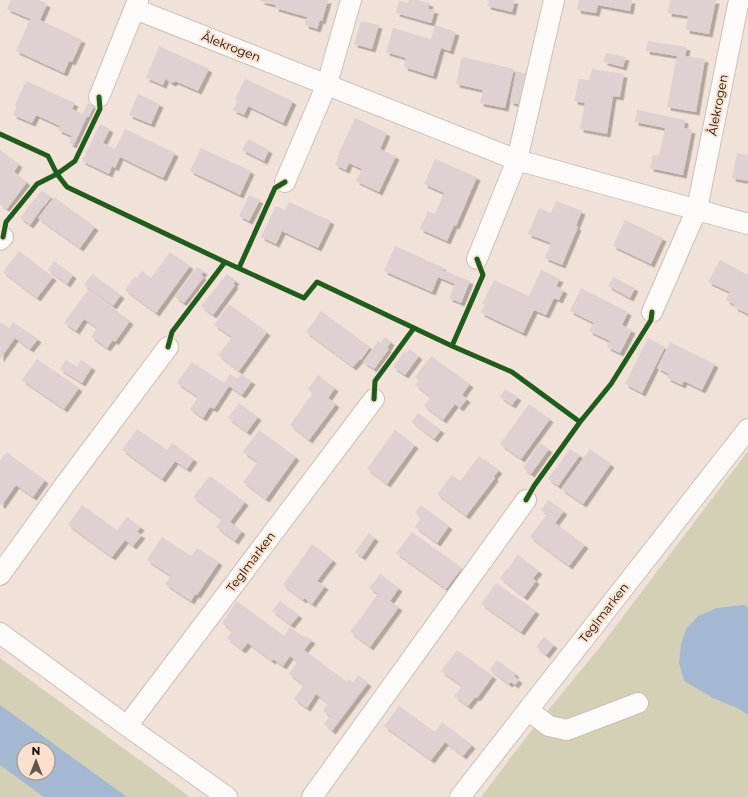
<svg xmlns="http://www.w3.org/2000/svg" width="748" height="797" font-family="Montserrat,sans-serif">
<defs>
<filter id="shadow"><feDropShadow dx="3.5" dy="3.5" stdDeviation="0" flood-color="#0004"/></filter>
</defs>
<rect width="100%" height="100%" fill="#f0e2d8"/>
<path fill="#d4d0b6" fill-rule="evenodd" d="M748,451V797H481L531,731L600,647Z
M0,658L190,797H0ZM24,749H48V773H24Z"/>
<path fill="#a4b8d1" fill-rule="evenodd" d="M743,605L748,607V715L739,709L713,698L684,681L679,663L681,644L686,629L698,616L717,608Z
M0,705L127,797H44L0,765ZM24,749H48V773H24Z"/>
<path fill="#dfd0d1" filter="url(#shadow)" d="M11,0H39L47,4L40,20L82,40L72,62L69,61L64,73L16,51L30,19L7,9Z
M261,0H328L322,21L320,20L317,29L305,25L307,17L275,8L276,5L260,1Z
M409,0H417L430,3L428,9L435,10L431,23L396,13L399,1L408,3Z
M489,0H515L512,12L487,6Z
M579,0H632L630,11L598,5L596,13L577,10Z
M670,0H716L709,34L686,30L688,16L668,13Z
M361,21L379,25L372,49L354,44Z
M435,25L456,32L450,51L441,48L433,76L404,67L406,58L386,52L393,28L431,39Z
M648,41L687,47L685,56L705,59L696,112L667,107L677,56L646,51Z
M159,46L209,69L198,91L175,81L172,83L167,80L166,77L163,85L146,78Z
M606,53L626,57L623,67L604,62Z
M462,57L514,69L505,108L480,103L483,90L456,84Z
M592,69L624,74L620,97L613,96L607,134L580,129L585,103L574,101L579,79L589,80Z
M516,71L531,75L522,105L510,102Z
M245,79L293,101L283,123L248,106L244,115L233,110L237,101L235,99Z
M26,81L75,103L72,109L83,114L88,103L94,106L89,117L87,116L74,145L69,143L72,136L58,130L60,126L36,115L32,123L13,115L17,106L15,105Z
M138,94L160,104L151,124L129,115Z
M637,110L685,120L684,128L692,130L683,175L650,168L653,155L659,156L665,128L635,122Z
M355,118L387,133L380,149L396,156L379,192L356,181L362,169L349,163L346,170L335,165L339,157H337Z
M100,124L110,129L103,143L115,149L125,129L175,153L163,178L120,157L115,168L112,166L109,174L82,161Z
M248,139L269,150L264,161L242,150Z
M201,148L251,171L240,195L190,171Z
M0,150L19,164L14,172L27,182L7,209L0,204Z
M737,153L748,155V181L732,178Z
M435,159L477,177L456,226L454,225L447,241L420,229L428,211L435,214L444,193L424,184Z
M42,190L51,197L45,205L36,198Z
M249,195L260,200L249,221L239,216Z
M54,197L95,227L80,248L38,218Z
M35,198L44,205L30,225L20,218Z
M556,201L582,211L576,226L578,227L562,265L545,258L551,243L528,234L539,208L551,213Z
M289,202L331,221L318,248L282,231L276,244L261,237L276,206L285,210Z
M625,220L663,238L651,264L613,246Z
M395,246L425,259V260L443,267L442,270L470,281L461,303L449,298L455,284L438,277L432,292L384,271Z
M19,251L53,277L37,298L3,272Z
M170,252L190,266L156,313L125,290L135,276L137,278L142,271L151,278Z
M720,260L748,275V314L734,307L735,305L726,300L730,292L708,282Z
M54,261L73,275L67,284L48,270Z
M197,267L204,271L201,275L204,277L184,303L175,297Z
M541,270L560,279L556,286L564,290L559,300L554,298L546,315L534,310L523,333L481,313L485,305L482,304L494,280L529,296Z
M92,274L121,295L113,306L84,285Z
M227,274L236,281L233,284L235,285L213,315L201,306Z
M613,277L635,288L630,298L608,286Z
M581,288L628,312L622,325L632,330L620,353L607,347L610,341L589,331L594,323L570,311Z
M88,290L130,321L115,342L113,340L107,348L91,337L97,328L84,319L76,331L64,323Z
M229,304L267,332L239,371L218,355L232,337L214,325Z
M321,311L370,347L361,360L360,359L353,367L306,332Z
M0,322L9,328L13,322L38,339L30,349L15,338L0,359Z
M385,337L391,342L387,348L389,349L374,369L363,362L378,341L381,343Z
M648,338L665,347L642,393L625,384Z
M670,342L715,364L702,390L684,381L682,385L667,378L669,374L657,368Z
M410,349L419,356L405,375L393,367L404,352L406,353Z
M431,356L470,384L462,395L467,399L460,408L455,404L443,420L424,406L431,397L415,385L419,380L415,377Z
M37,359L79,388L64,409L22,380Z
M66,360L77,367L81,360L92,367L82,383L60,369Z
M192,362L224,383L230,374L237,379L241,374L252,381L242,395L229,386L214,409L210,407L203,418L190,409L198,397L177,383Z
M318,375L335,388L328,398L336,404L309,440L290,425L313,393L308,389Z
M505,389L518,397L512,405L500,397Z
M239,403L258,417L247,432L228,418Z
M529,404L550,419L521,459L500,444Z
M418,413L441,430L434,439L412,422Z
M137,429L167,450L172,443L194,459L187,469L175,461L162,479L122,450Z
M259,430L296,457L266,499L243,482L258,462L243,452Z
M395,430L415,445L387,484L367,469Z
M540,443L549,449L531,474L523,468Z
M570,449L580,455L558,486L548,479Z
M590,449L611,464L583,504L561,489Z
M6,452L45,480L33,497L16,485L2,505L0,504V461Z
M479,456L499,470L494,476L495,478L466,516L437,494L452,475L460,481Z
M210,476L245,502L230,522L242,531L235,541L216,527L222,519L193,497Z
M548,500L564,511L555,523L585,545L569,566L530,537L547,514L541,510Z
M82,505L117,530L127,517L141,527L137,532L142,535L133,546L125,540L112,557L68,525Z
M421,505L449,526L437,543L415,527L421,518L415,513Z
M412,532L462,568L446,589L396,553Z
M369,533L375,538L362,557L355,552Z
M162,537L191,556L197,548L219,562L197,595L195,594L191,601L165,584L171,576L147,560Z
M312,544L333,560L317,581L325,586L312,604L304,598L303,600L283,585Z
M518,555L539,571L533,578L536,581L524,597L500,578Z
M380,574L399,588L390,601L399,607L370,647L350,632L378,594L369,588Z
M496,583L536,611L521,632L481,604Z
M237,601L284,636L290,627L304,637L305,636L312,640L304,650L347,682L349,679L353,682L358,675L368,683L332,731L324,724L330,716L323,711L328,703L316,694L307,708L294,699L304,685L289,674L297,662L290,656L283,666L273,659L272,661L248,643L242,650L227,638L232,631L222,623Z
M280,601L299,615L291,625L272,611Z
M544,637L554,645L546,655L536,647Z
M457,650L493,676L477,698L475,697L468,706L454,696L462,686L441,671Z
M497,660L516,674L514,676L519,680L515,685L511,682L509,684L490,670Z
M399,706L435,732L442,722L472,745L463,756L445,742L431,760L384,726Z"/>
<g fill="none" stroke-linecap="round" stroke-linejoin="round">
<g stroke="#ccbfb6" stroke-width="22">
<path id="minor" d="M135,9L517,160L748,224
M99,97L138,0
M285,182L327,84L351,0
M0,240L3,237
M477,259L517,160L554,0
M652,312L697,209L739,0
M0,575L64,486L168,347
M0,633L127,726L227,797
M528,710L549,726L567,730L638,703
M127,726L374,399
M312,797L526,500
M460,797L528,710L748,429"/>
</g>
<use href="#minor" stroke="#fdfbf9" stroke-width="20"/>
<g stroke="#fbe1cd" stroke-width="8">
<path id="cycleway" d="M0,134L48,156L57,174L67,187L225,262L304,298L317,282L452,346L512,372L580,422
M3,237L6,222L37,184L57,174L75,161L100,109L99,97
M239,268L275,188L285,182
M452,346L483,275L477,259
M168,347L172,332L225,262
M374,399L375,381L414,328
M526,500L534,486L580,422L611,384L651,320L652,312"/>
</g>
<use href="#cycleway" stroke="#1b5e20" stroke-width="5"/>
</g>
<g text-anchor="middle" stroke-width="4" stroke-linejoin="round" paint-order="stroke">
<g font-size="12" fill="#140a03" stroke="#fbe1cd">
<text transform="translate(231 47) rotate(21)" y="4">Ålekrogen</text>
<text transform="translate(718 105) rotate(-79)" y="4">Ålekrogen</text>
<text transform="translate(251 562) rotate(-53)" y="4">Teglmarken</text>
<text transform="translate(604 613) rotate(-52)" y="4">Teglmarken</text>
</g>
</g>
<g transform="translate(36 761)"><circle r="19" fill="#fbe1cd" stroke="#9f8b7c"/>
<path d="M0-3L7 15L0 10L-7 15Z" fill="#61564e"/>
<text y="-6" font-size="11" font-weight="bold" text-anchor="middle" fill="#140a03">N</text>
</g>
</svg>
